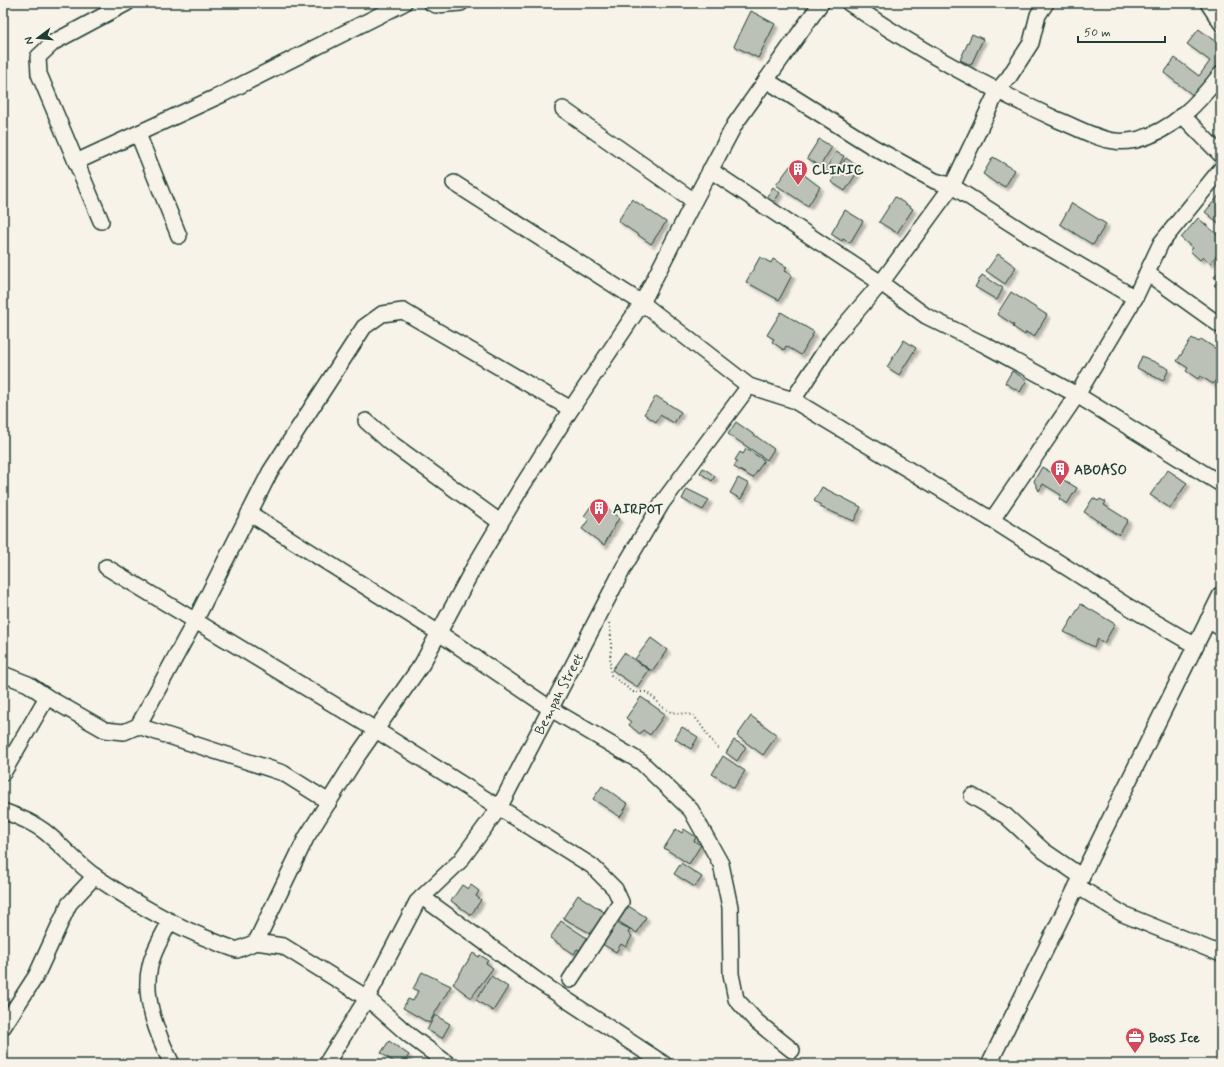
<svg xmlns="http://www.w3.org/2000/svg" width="1224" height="1067" font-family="Mynerve,sans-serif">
<defs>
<filter id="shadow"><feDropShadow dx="3.5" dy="3.5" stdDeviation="1" flood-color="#0004"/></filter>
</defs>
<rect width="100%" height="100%" fill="#f7f3e8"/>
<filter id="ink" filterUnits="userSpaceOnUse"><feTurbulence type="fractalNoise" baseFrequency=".025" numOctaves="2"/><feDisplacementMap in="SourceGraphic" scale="8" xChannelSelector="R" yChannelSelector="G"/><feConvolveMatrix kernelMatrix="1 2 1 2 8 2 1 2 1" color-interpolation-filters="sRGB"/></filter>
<g filter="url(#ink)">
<path fill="#bbc1b6" stroke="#1f3d34" filter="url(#shadow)" d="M751,11L775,24L758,58L734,46Z
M1199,29L1221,46V71L1199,100L1164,73L1175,58L1199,76L1210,61L1187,44Z
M972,34L983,39L971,65L960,60Z
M819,139L832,147L820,166L807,158Z
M836,152L844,156L834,175L825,170Z
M993,157L1015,170L1005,187L998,183L997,184L983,174Z
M846,158L860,168L845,191L831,182Z
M791,165L820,187L808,206L776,185Z
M773,187L780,193L771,206L764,201Z
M1221,193V225L1205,212Z
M895,197L913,209L897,233L879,222Z
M632,199L666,222L651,244L618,221Z
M1072,203L1106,224L1093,245L1060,224Z
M845,210L863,221L850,243L843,239L842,241L831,234Z
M1198,218L1221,238V250L1210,263L1203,257L1200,260L1190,251L1193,248L1181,238Z
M998,254L1016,267L1005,284L986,271Z
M760,257L771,263L773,259L787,267L784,271L792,275L779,300L746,282Z
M1221,269V291L1214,285L1218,281L1214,277Z
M982,275L1003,288L997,300L975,287Z
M1011,292L1047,315L1034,337L1026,332L1025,335L1013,327L1014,325L997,314Z
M781,312L814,332L801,355L786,346L784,350L772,342L774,339L767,335Z
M1192,338L1199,342L1201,339L1221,352V372L1213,384L1200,376L1198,379L1186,371L1188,368L1177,361Z
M904,340L916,348L899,375L887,367Z
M1142,356L1169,369L1163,381L1137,368Z
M1012,371L1027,380L1020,392L1005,383Z
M656,396L681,412L674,423L660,415L656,422L644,414Z
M736,422L774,449L767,460L728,434Z
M746,449L764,460L753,478L734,467L737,461L735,460L740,452L743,454Z
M1042,467L1077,488L1067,504L1059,499L1061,495L1043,484L1039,491L1034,481Z
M703,468L715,476L712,481L700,473Z
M1168,470L1187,483L1170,508L1150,495Z
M738,478L749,484L741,499L730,493Z
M822,487L861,507L854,521L820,507L821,505L814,501Z
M687,489L709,500L703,510L682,499Z
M1093,498L1098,501L1100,499L1106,502L1104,505L1128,520L1119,535L1084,512Z
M598,501L619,518L604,545L582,529L589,519L584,516L591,506Z
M1081,604L1115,624L1104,643L1098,639L1094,647L1064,632Z
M651,638L667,650L652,671L635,659Z
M624,653L649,670L637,687L612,670Z
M641,697L665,714L650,735L643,730L640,734L629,725L631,722L626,718Z
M751,716L777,735L763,755L737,736Z
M682,727L698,737L691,749L675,739Z
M734,740L746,747L737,761L726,753Z
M723,756L745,771L734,788L712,774Z
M602,786L628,804L620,817L593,799Z
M676,829L682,833L684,829L696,837L694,841L701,845L689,864L664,848Z
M681,863L702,877L695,887L674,874Z
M462,885L468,889L471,885L479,891L476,896L481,900L471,915L451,901Z
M578,895L610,916L597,937L563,918Z
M625,904L646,917L637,933L616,920Z
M561,921L590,940L583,952L577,949L574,954L550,938Z
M615,922L630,929L628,933L632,936L626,947L621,944L616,952L602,944Z
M473,953L479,957L480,955L488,960L486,963L493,968L471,998L453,984Z
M422,972L451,986L429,1023L403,1008L408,999L413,1001L418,991L413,989Z
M491,976L508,987L493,1011L476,1000Z
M435,1015L450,1024L442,1038L427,1030Z
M389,1041L409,1055L403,1064H397L381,1053Z"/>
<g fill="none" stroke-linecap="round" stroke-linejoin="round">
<g stroke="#1f3d34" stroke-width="18">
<g id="minor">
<path d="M431,3L436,5L461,3"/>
<path d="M849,3C914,47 986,87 1058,120C1076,127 1096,139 1115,141C1121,142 1130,141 1136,140C1173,131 1199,102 1221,74"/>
<path d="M1208,3L1221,23"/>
<path d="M766,80L873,147L935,181L952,186L1038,241L1135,298"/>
<path d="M563,109L694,201"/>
<path d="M1182,115L1221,155"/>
<path d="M138,134L179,236"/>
<path d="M76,162L223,94L404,3"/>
<path d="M710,170L881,283L926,316L985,345L1077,395L1221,484"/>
<path d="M454,183L642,303L749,386L793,400L992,520L1129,607L1196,646"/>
<path d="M101,221L39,74L38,57L54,42L127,3"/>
<path d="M1147,273L1221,326"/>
<path d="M793,400L832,340L881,283L952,186L998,90L1009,77L1031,43L1038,15L1046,3"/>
<path d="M366,421L391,443L500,522"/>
<path d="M249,513L439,633L551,709L641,762L691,810L721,864L730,907L731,974L736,999L756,1021L792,1050"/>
<path d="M992,520L1077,395L1135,298L1161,243L1221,169"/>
<path d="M106,567L376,730L592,866L615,889L621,902L570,980"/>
<path d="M1208,620L1221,628"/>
<path d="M3,674L28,684L47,697L105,730L124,732L138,726L283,773L329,802"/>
<path d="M138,726L195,621L270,472L364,327L382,314L403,311L571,409"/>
<path d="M3,773L47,697"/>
<path d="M972,796L1006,816L1044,851L1082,877"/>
<path d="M3,811C17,816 32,822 44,831C62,845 77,864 96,877C140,907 187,933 237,950L256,942L283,946L367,998L409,1035L448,1064"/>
<path d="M1077,886L1123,914L1221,954"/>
<path d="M422,897L538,981L664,1064"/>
<path d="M170,921C163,935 153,951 150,966C142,998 158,1036 172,1064"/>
<path d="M256,942L306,838L358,755L422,664L474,567L521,488L571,409L642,303L694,201L735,124L821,3"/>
<path d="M3,1027L36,976L69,904L95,876"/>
<path id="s1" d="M326,1064L367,998L417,902L460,861L499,808L624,567L662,503L749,386"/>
<path d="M989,1064L1221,594"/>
</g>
</g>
<path stroke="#1f3d34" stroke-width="2" stroke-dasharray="1 3" stroke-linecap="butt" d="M609,623C614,643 608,657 611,675L633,692H646L654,698L662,707L671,712L693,715C703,726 709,740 720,750"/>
<use href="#minor" stroke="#f7f3e8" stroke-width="15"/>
</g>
</g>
<defs>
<g id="building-pin" transform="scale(1)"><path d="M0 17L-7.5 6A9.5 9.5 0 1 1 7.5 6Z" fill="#d1495b" stroke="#f7f3e8"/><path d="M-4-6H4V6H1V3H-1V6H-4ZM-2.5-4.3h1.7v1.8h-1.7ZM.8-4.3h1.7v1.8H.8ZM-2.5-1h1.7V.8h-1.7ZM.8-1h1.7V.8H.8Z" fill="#fff"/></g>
<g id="office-pin" transform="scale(1)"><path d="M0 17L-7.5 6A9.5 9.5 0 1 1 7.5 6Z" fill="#d1495b" stroke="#f7f3e8"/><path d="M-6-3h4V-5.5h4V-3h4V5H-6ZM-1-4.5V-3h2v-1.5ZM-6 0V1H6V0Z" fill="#fff"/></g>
</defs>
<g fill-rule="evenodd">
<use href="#building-pin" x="798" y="169"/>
<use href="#building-pin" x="1060" y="469"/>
<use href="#building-pin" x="599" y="508"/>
<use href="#office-pin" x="1135" y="1037"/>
</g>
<g text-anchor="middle" stroke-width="4" stroke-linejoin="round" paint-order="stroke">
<g font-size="14" font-weight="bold" fill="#1f3d34" stroke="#f7f3e8" text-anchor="start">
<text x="812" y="174">CLINIC</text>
<text x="1074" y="474">ABOASO</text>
<text x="613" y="513">AIRPOT</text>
<text x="1149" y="1042">Boss Ice</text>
</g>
<g font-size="14" fill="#1f3d34" stroke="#f7f3e8">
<text dy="5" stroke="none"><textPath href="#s1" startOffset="440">Bempah Street</textPath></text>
</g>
</g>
<rect width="1224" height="1067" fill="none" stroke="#f7f3e8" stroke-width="16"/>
<rect x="8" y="8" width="1208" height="1051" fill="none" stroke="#1f3d34" stroke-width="1.5" filter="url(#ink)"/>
<g transform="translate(38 38) rotate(254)" stroke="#f7f3e8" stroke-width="3" paint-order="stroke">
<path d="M0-3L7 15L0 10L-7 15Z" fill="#1f3d34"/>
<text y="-6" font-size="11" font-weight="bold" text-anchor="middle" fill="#1f3d34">N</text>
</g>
<path d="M1078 36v6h87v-6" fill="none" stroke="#1f3d34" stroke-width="2"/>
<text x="1084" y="36" font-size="12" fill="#1f3d34" stroke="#f7f3e8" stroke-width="3" paint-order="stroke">50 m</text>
</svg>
